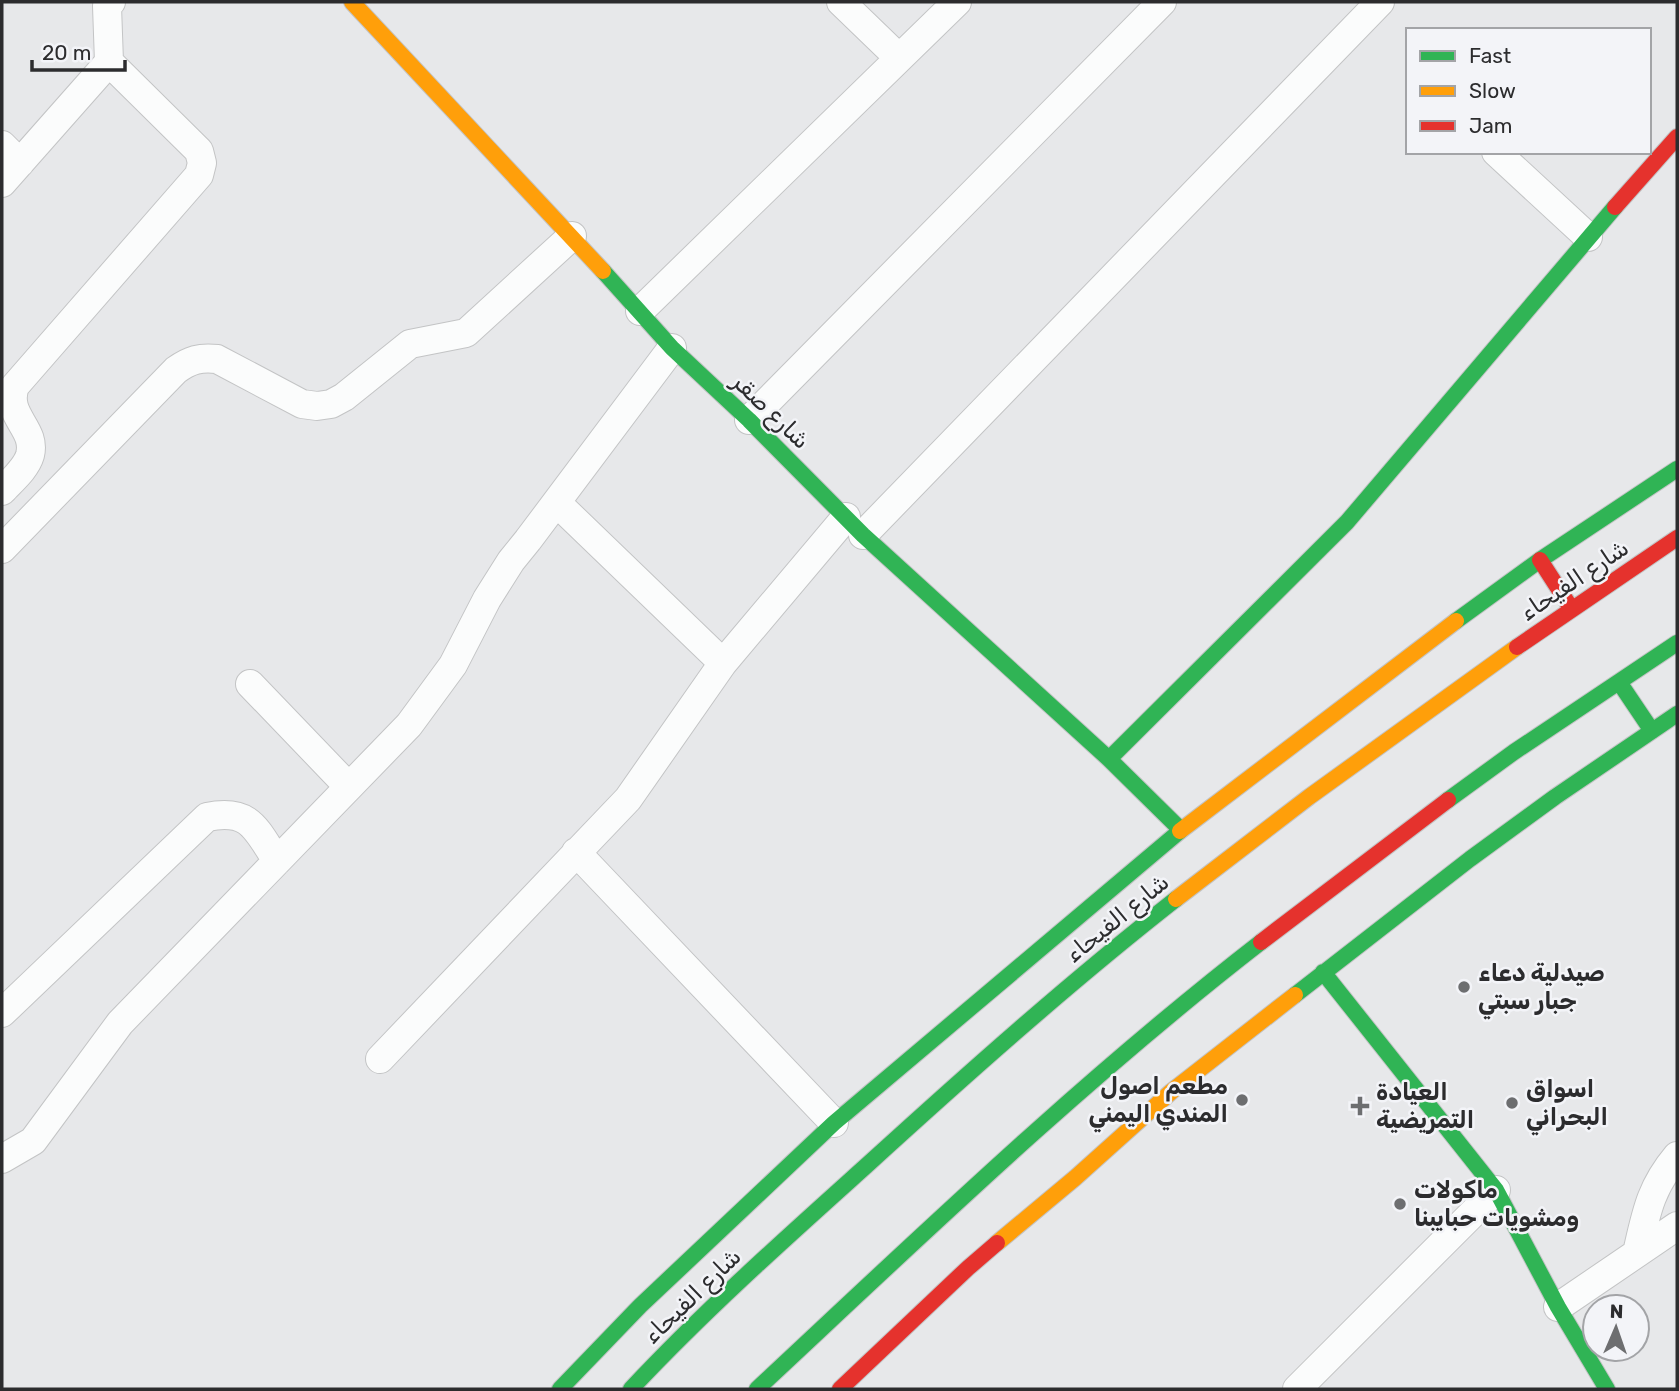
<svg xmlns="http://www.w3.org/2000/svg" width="1679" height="1391" font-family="Rubik,Cairo,sans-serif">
<rect width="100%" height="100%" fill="#e7e8ea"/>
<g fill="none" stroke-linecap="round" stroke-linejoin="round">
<g stroke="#c3c4c5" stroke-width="30">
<path id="street" d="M841,2L899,58
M2,145L20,163
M1496,152L1588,237
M2,183L109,62L107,6L111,2
M640,311L957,2
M749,420L1162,2
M2,491C11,481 26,469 30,455C37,428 4,416 15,386L199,175L202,163L199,151L109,62
M557,503L723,663
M863,535L1380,2
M2,549L176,370C190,360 200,357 217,359L302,404L317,406L331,404L344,397L410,344L466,333L572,236
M250,684L348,786
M576,852L834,1123
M2,1013L207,817C250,808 256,829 277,861
M380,1059L628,799L723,663L846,517
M2,1159L33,1141L120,1023L409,725L453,665L487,599L511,561L528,540L672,348
M1637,1253C1646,1214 1650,1188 1677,1156
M1558,1307L1677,1226
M1297,1389L1496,1190"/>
</g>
<g stroke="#c3c4c5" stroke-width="18">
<path id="fast" d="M603,271L672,348L749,420L863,535L1109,759L1181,830
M1456,621L1540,560L1677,469
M1619,682L1652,731
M1109,759L1347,522L1615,207
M1448,800L1514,752L1677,643
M1323,972L1496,1190L1558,1307L1607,1389
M1295,995L1470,859L1555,797L1677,714
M560,1389L640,1306L834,1123L1180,831
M631,1389C705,1310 786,1238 866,1166C967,1074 1069,983 1176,899
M757,1389C921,1236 1083,1080 1261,942"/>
</g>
<g stroke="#c3c4c5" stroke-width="18">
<path id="slow" d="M352,2L603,271
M1180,831L1456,621
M1176,899L1309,797L1517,647
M997,1243L1075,1178L1172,1091L1295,995"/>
</g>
<g stroke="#c3c4c5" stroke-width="18">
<path id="jam" d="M1615,207L1677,137
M1540,560L1571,608
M1517,647L1677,538
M1261,942L1448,800
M840,1389L968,1268L997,1243"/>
</g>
<use href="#street" stroke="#fbfcfc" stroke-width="28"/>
<use href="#fast" stroke="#30b455" stroke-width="16"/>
<use href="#slow" stroke="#ff9f0a" stroke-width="16"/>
<use href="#jam" stroke="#e5322d" stroke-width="16"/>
</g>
<g fill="#6d6e70" stroke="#f3f4f8" stroke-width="2.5">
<circle cx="1464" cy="987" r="7"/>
<circle cx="1242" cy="1100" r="7"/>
<circle cx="1512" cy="1103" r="7"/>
<path d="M1356.5 1095.5h7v7h7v7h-7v7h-7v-7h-7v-7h7z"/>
<circle cx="1400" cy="1204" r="7"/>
</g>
<g text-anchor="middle" stroke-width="5" stroke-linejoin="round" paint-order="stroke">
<g font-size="24" fill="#2c2c2e" stroke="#f3f4f8">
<text transform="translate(771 411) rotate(44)" y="8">شارع صقر</text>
<text transform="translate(1574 580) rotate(-34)" y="8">شارع الفيحاء</text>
<text transform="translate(1117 918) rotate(-39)" y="8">شارع الفيحاء</text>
<text transform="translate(692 1296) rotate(-44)" y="8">شارع الفيحاء</text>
</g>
<g font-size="24" font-weight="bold" fill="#2c2c2e" stroke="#f3f4f8" text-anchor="start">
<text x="1478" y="981">صيدلية دعاء<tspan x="1478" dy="28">جبار سبتي</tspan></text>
<text x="1228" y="1094" text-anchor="end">مطعم اصول<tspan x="1228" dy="28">المندي اليمني</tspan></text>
<text x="1526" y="1097">اسواق<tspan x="1526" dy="28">البحراني</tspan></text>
<text x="1376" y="1100">العيادة<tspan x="1376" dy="28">التمريضية</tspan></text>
<text x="1414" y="1198">ماكولات<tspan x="1414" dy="28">ومشويات حبايبنا</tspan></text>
</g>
</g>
<rect width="1679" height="1391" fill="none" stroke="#2c2c2e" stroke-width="7"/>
<rect x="1406" y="28" width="245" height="126" fill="#f3f4f8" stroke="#a3a4a7" stroke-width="2"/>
<rect x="1420" y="51" width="35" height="10" fill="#30b455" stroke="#a3a4a7" stroke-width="2"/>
<text x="1469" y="63" font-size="21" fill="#2c2c2e">Fast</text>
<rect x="1420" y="86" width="35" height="10" fill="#ff9f0a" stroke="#a3a4a7" stroke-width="2"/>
<text x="1469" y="98" font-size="21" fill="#2c2c2e">Slow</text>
<rect x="1420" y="121" width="35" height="10" fill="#e5322d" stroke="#a3a4a7" stroke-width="2"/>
<text x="1469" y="133" font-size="21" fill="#2c2c2e">Jam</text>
<g transform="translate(1616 1328) rotate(2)"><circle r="33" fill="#f3f4f8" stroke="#a3a4a7" stroke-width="2"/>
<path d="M0-5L12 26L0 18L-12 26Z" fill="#6d6e70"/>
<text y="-10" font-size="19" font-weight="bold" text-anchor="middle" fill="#2c2c2e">N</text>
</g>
<path d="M32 60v10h93v-10" fill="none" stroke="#2c2c2e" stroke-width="3.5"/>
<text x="42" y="60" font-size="21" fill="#2c2c2e" stroke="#f3f4f8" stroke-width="5" paint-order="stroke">20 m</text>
</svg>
